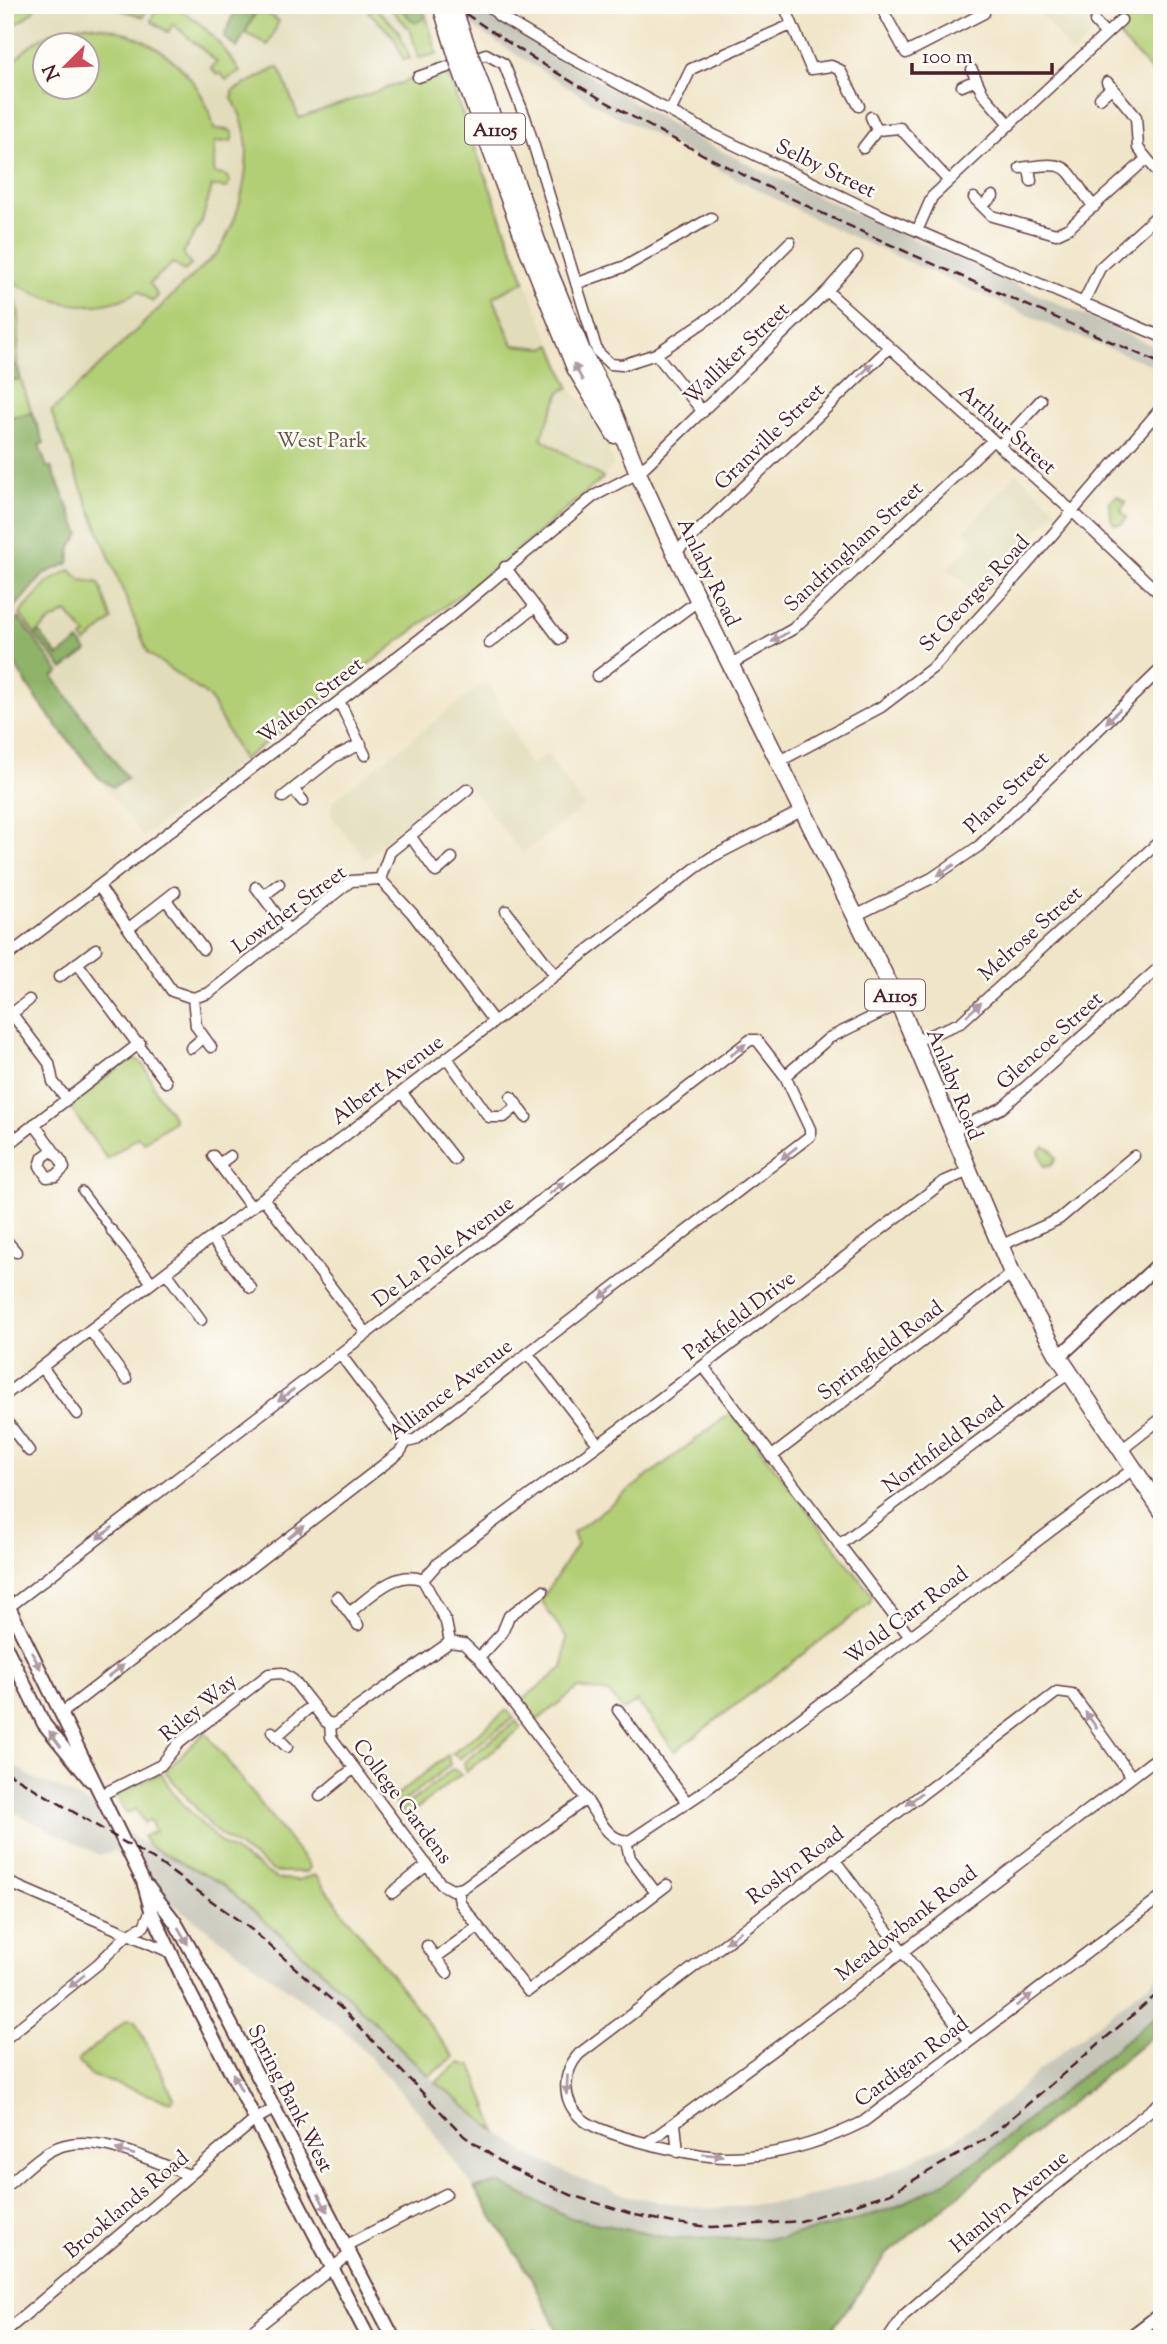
<svg xmlns="http://www.w3.org/2000/svg" width="1167" height="2344" font-family="'Sorts Mill Goudy',serif">
<rect width="100%" height="100%" fill="#fdfcf7"/>
<filter id="ink" filterUnits="userSpaceOnUse"><feTurbulence type="fractalNoise" baseFrequency=".0143" numOctaves="2"/><feDisplacementMap in="SourceGraphic" scale="14" xChannelSelector="R" yChannelSelector="G"/><feConvolveMatrix kernelMatrix="1 2 1 2 8 2 1 2 1" color-interpolation-filters="sRGB"/></filter>
<filter id="wash" filterUnits="userSpaceOnUse"><feTurbulence type="fractalNoise" baseFrequency=".00686" numOctaves="4" result="noise"/><feDisplacementMap in="SourceGraphic" scale="28" xChannelSelector="R" yChannelSelector="G"/><feGaussianBlur stdDeviation="1.57" result="paint"/><feColorMatrix in="noise" values="0 0 0 0 0 0 0 0 0 0 0 0 0 0 0 0 0 1.4 0 .05"/><feComposite in="paint" operator="in"/></filter>
<g filter="url(#wash)">
<rect width="100%" height="100%" fill="#f0e5c8"/>
<path fill="#e1dcba" fill-rule="evenodd" d="M5,5H427L445,68L298,118L234,95L231,98L240,117L245,168L242,193L229,235L218,252L132,338L51,412L148,653L209,697L243,760L143,837L19,673L5,642ZM46,46H88V88H46Z
M1034,5H1121L1103,21L1096,16L1086,23L1092,35L1072,54Z
M525,281L552,345L544,348L513,345L493,296Z
M569,387L599,421L614,464L603,478L541,438L560,391Z
M1017,473L1057,510L978,594L948,569L974,540L965,531Z
M488,680L530,766L547,754L584,806L522,854L467,783L365,859L330,814L333,800Z"/>
<path fill="#c5c5b8" d="M438,5H472L680,130L768,174L1162,350V369L1054,327L820,222L598,106Z
M5,1759L31,1777L61,1789L92,1806L140,1841L221,1883L320,1969L423,2070L497,2132L527,2153L571,2175L629,2196L707,2209L794,2201L883,2175L952,2141L1005,2103L1037,2072L1162,1973V2011L977,2160L934,2188L894,2208L782,2238L672,2239L630,2231L571,2218L499,2183L474,2188L418,2111L347,2033L161,1895L147,1870L113,1851L100,1855L5,1808Z"/>
<path fill="#b2cf76" stroke="#7e7750" stroke-width="2" fill-rule="evenodd" d="M9,5H35L33,12L5,33V8Z
M108,5H149L143,17Z
M158,5C191,5 224,46 240,72L226,80L221,73L217,75L211,68L217,62L173,24L168,32L151,21Z
M387,5H397L415,22L426,17L437,54L419,58L410,29Z
M1143,5H1162V82L1116,33Z
M375,7L398,30L410,59H403L394,37L368,11Z
M258,8L279,21L268,45L245,33Z
M89,25C149,32 201,69 214,129L230,130L233,135L231,141L215,142L214,173L226,176L230,181L227,188L212,186L202,221L183,253L191,265L184,271L173,263L150,283L158,296L152,302L139,291C94,318 46,303 5,277V72C27,43 51,26 89,25ZM46,46H88V88H46Z
M279,67L299,118L445,68L525,281L493,297L513,345L544,348L552,345L569,387L560,392L541,438L603,478L503,562L243,760L209,697L148,653L51,412L218,252C244,211 260,141 231,97L234,95L232,91Z
M5,294L15,298C23,314 17,345 17,365L5,364Z
M5,380H21L32,413L5,418Z
M1117,496L1126,502L1121,510L1127,518L1121,524H1115L1111,519L1110,501Z
M70,570L82,580L99,583L112,620L86,643L82,638L86,635L67,612L50,621L35,635L20,614L47,583Z
M131,1058C148,1060 151,1085 159,1097C165,1106 172,1111 174,1121L144,1142L138,1137L107,1159L69,1106Z
M1044,1147L1052,1150L1056,1159L1051,1165L1044,1166L1039,1151Z
M732,1412L872,1595L870,1603L675,1751L637,1701L623,1711L609,1693L578,1688L535,1722L519,1702L563,1668L566,1637L541,1601L577,1544L573,1533Z
M507,1710L513,1718L460,1758L452,1754Z
M516,1721L521,1728L466,1772L464,1762Z
M205,1732L310,1867L307,1872H275L215,1831L165,1771Z
M448,1755L450,1765L398,1806L392,1799Z
M453,1769L461,1774L406,1817L400,1810Z
M161,1773L175,1796L217,1840L277,1879L298,1880L315,1875L454,2057L429,2076L320,1969L221,1883L149,1846L143,1837L155,1831L150,1820L144,1823L136,1809L126,1814L116,1794Z
M127,2020L135,2021L174,2098L171,2102L89,2075L78,2060Z
M459,2063L472,2066L497,2132L436,2082Z"/>
<path fill="#8db267" stroke="#6c6849" stroke-width="2" d="M237,5H259L237,48L224,37Z
M397,5H427L423,7L426,17L415,23Z
M5,364L17,365L21,380H5Z
M32,413L44,443L39,445L47,467H51L80,534L71,546L69,563L45,573L5,618V418Z
M19,618L59,672L53,677L127,778L113,787L98,777C73,744 5,670 5,631Z
M39,632L58,656L79,641L87,651L63,669L35,635Z
M1162,2011V2028L887,2254L825,2339H562L530,2275L474,2188L499,2183L571,2218L672,2239L782,2238L845,2223L894,2208L934,2188L977,2161Z"/>
</g>
<g filter="url(#ink)">
<g fill="none" stroke-linecap="round" stroke-linejoin="round">
<g stroke="#633d43" stroke-width="10">
<path id="pedestrian" d="M82,1191L112,1231"/>
</g>
<g stroke="#633d43" stroke-width="13">
<path id="minor" d="M489,5L499,16L560,52L712,134L876,213L1162,337
M784,5L811,69L831,66L840,70L859,106
M880,5L906,53L984,13L979,5
M1095,22L1106,34
M972,70L983,94L1010,125
M418,77L486,54L504,64L525,117L597,351L610,364L622,365L656,354L723,309L790,242
M1107,82L1136,117L1138,148L1162,177
M962,86L976,80
M1100,98L1112,87
M671,110L691,69L791,25
M871,117L877,130
M863,148L877,130L900,128L949,181
M1029,167L1031,181
M1020,168C1076,160 1062,167 1094,207
M974,198L992,216L1056,234L1069,228L1145,160
M982,206L993,196
M917,231L932,197L1121,20
M578,283L626,266L711,218
M827,291L1073,512L1162,596
M1084,301L1100,268L1162,211
M656,354L703,412
M999,446L1041,400
M675,553L889,348
M505,567L560,639
M489,643L535,607
M731,664L793,629L992,441
M597,676L699,600
M339,701L365,755
M778,762L881,707L935,666L1023,569L1162,407
M293,789L303,801
M283,797L334,757L361,744
M411,837L436,872L452,858
M380,879L390,852L468,789
M256,887L288,930
M100,888L172,991L193,998L209,993L351,881L380,879L412,913L494,1022
M263,896L279,884
M166,900L203,949
M506,911L555,975
M855,916L932,878L979,846L1162,668
M129,928L175,892
M5,958L450,616L594,496L638,473L827,291L857,257
M77,963L166,1082
M59,977L96,949
M193,998L196,1026L211,1047
M12,1014L49,1063L53,1082L67,1099
M5,1019L29,1000
M915,1041L960,1023L1162,839
M191,1048L204,1037
M447,1058L489,1117H504L517,1106
M785,1076L829,1038L899,1004
M402,1093L454,1159
M511,1097L526,1117
M34,1124L62,1162L64,1168L56,1176L47,1177L40,1166L43,1157L53,1150
M5,1125L16,1139
M953,1131L1002,1108L1162,965
M5,1147L140,1043
M213,1156L251,1207
M219,1164L230,1156
M263,1198L367,1334
M112,1231L152,1283
M211,1238L251,1288
M5,1239L16,1252
M1000,1246L1059,1219L1134,1156
M166,1272L201,1320
M90,1330L126,1379
M340,1354L406,1442
M528,1354L598,1444
M703,1366L910,1637
M42,1367L77,1414
M5,1395L697,867L712,857L803,810
M5,1419L29,1451
M1120,1451L1162,1418
M771,1457L1012,1273
M839,1545L1069,1373
M337,1597L358,1625
M9,1607L750,1040H757L785,1076L810,1129V1136L415,1440L406,1442L400,1452L62,1713
M349,1613C369,1598 396,1568 423,1580
M450,1642L446,1622L423,1580L438,1563L644,1411L943,1182L969,1171
M479,1658L502,1633L509,1616L543,1591
M618,1710L686,1801
M330,1723L331,1737L441,1884L452,1890L463,1888L586,1799C597,1815 609,1845 631,1840L703,1792L1133,1469
M272,1732L287,1747
M276,1737L312,1705
M1131,1776L1072,1694L1057,1692L579,2054C562,2073 561,2101 582,2119C602,2136 697,2157 725,2157C773,2157 821,2143 863,2122L1162,1896
M101,1795L161,1765L179,1743L269,1674L282,1673L293,1680L326,1722L334,1724L450,1642L464,1644L479,1658L586,1799
M320,1796L354,1768
M626,1841L630,1858L656,1893
M834,1859L969,2041
M5,1881L172,1953
M458,1889L460,1903L528,1991L667,1885
M392,1893L427,1865
M427,1946L447,1973
M435,1958L478,1927
M5,2039L98,1964L127,1935L144,1926L151,1910
M675,2124L678,2152
M647,2143L788,2039L1162,1754
M5,2187C19,2176 33,2161 48,2152C88,2127 149,2160 189,2175
M345,2246L446,2194
M5,2332L256,2119L274,2109
M242,2339L350,2254
M526,2339L532,2336
M888,2339L904,2315L1046,2193L1162,2101"/>
</g>
<g stroke="#633d43" stroke-width="16">
<path id="tertiary" d="M1059,1357L1162,1261
M5,1599L143,1881L151,1910L189,1991L369,2339
M5,1645L44,1724L90,1780
M148,1887L175,1922L208,1980L394,2339
M1128,2339L1162,2313"/>
</g>
<g stroke="#633d43" stroke-width="19">
<path id="primary" d="M528,250L575,368L615,435
M541,252L582,351L612,408L638,473L675,553L899,1004L1012,1273L1059,1357L1162,1511"/>
</g>
<use href="#pedestrian" stroke="#fff" stroke-width="7"/>
<use href="#minor" stroke="#fff" stroke-width="10"/>
<use href="#tertiary" stroke="#fff" stroke-width="12"/>
<use href="#primary" stroke="#fff" stroke-width="16"/>
<path stroke="#4a1f2b" stroke-width="2.5" stroke-dasharray="10 5" stroke-linecap="butt" d="M453,5C671,158 919,257 1162,364
M5,1771L159,1863L252,1930L342,2009L464,2136L510,2168L571,2195L635,2215L674,2223L712,2227L801,2221L891,2193L989,2137L1162,1990"/>
<g stroke="#633d43" stroke-width="19" stroke-linecap="butt">
<path id="primary-bridge" d="M441,5L460,67L528,250
M452,5L541,252"/>
</g>
<use href="#primary-bridge" stroke="#fff" stroke-width="16"/>
</g>
<defs><path id="oneway-solid" d="M-6-.8H1V-3.2L6.5 0L1 3.2V.8H-6Z" transform="scale(1.75)"/></defs>
<g fill="#ae9aa0">
<use href="#oneway-solid" transform="translate(866 370) rotate(-44)"/>
<use href="#oneway-solid" transform="translate(578 372) rotate(-118)"/>
<use href="#oneway-solid" transform="translate(780 637) rotate(150)"/>
<use href="#oneway-solid" transform="translate(1113 716) rotate(135)"/>
<use href="#oneway-solid" transform="translate(946 870) rotate(147)"/>
<use href="#oneway-solid" transform="translate(974 1009) rotate(-42)"/>
<use href="#oneway-solid" transform="translate(738 1050) rotate(-38)"/>
<use href="#oneway-solid" transform="translate(789 1153) rotate(142)"/>
<use href="#oneway-solid" transform="translate(557 1188) rotate(-37)"/>
<use href="#oneway-solid" transform="translate(608 1292) rotate(142)"/>
<use href="#oneway-solid" transform="translate(286 1395) rotate(143)"/>
<use href="#oneway-solid" transform="translate(296 1532) rotate(-38)"/>
<use href="#oneway-solid" transform="translate(105 1533) rotate(143)"/>
<use href="#oneway-solid" transform="translate(36 1660) rotate(63)"/>
<use href="#oneway-solid" transform="translate(116 1671) rotate(-38)"/>
<use href="#oneway-solid" transform="translate(1091 1720) rotate(-126)"/>
<use href="#oneway-solid" transform="translate(55 1739) rotate(-126)"/>
<use href="#oneway-solid" transform="translate(914 1799) rotate(142)"/>
<use href="#oneway-solid" transform="translate(183 1936) rotate(60)"/>
<use href="#oneway-solid" transform="translate(733 1937) rotate(143)"/>
<use href="#oneway-solid" transform="translate(77 1981) rotate(140)"/>
<use href="#oneway-solid" transform="translate(1024 2000) rotate(-37)"/>
<use href="#oneway-solid" transform="translate(237 2082) rotate(-117)"/>
<use href="#oneway-solid" transform="translate(567 2085) rotate(93)"/>
<use href="#oneway-solid" transform="translate(125 2152) rotate(-164)"/>
<use href="#oneway-solid" transform="translate(713 2155) rotate(5)"/>
<use href="#oneway-solid" transform="translate(323 2203) rotate(62)"/>
</g>
</g>
<g text-anchor="middle" stroke-width="5" stroke-linejoin="round" paint-order="stroke">
<g fill="#fdfcf7" stroke="#806168" stroke-width="2">
<rect x="465" y="113.5" width="60" height="31" rx="5"/>
<rect x="865" y="979.5" width="60" height="31" rx="5"/>
</g>
<g font-size="19" font-weight="bold" fill="#4a1f2b">
<text x="495" y="136">A1105</text>
<text x="895" y="1002">A1105</text>
</g>
<g font-size="21" fill="#4a1f2b" stroke="#fdfcf7">
<text transform="translate(826 168) rotate(26)" y="7">Selby Street</text>
<text transform="translate(736 353) rotate(-44)" y="7">Walliker Street</text>
<text transform="translate(1008 429) rotate(42)" y="7">Arthur Street</text>
<text transform="translate(769 436) rotate(-44)" y="7">Granville Street</text>
<text transform="translate(853 546) rotate(-43)" y="7">Sandringham Street</text>
<text transform="translate(709 572) rotate(64)" y="7">Anlaby Road</text>
<text transform="translate(974 593) rotate(-47)" y="7">St Georges Road</text>
<text transform="translate(310 700) rotate(-38)" y="7">Walton Street</text>
<text transform="translate(1006 792) rotate(-44)" y="7">Plane Street</text>
<text transform="translate(289 909) rotate(-36)" y="7">Lowther Street</text>
<text transform="translate(1030 933) rotate(-42)" y="7">Melrose Street</text>
<text transform="translate(1049 1040) rotate(-42)" y="7">Glencoe Street</text>
<text transform="translate(387 1079) rotate(-37)" y="7">Albert Avenue</text>
<text transform="translate(955 1084) rotate(68)" y="7">Anlaby Road</text>
<text transform="translate(443 1251) rotate(-37)" y="7">De La Pole Avenue</text>
<text transform="translate(739 1315) rotate(-37)" y="7">Parkfield Drive</text>
<text transform="translate(880 1350) rotate(-37)" y="7">Springfield Road</text>
<text transform="translate(450 1389) rotate(-38)" y="7">Alliance Avenue</text>
<text transform="translate(943 1444) rotate(-37)" y="7">Northfield Road</text>
<text transform="translate(906 1615) rotate(-37)" y="7">Wold Carr Road</text>
<text transform="translate(198 1707) rotate(-40)" y="7">Riley Way</text>
<text transform="translate(403 1801) rotate(53)" y="7">College Gardens</text>
<text transform="translate(795 1865) rotate(-37)" y="7">Roslyn Road</text>
<text transform="translate(906 1923) rotate(-38)" y="7">Meadowbank Road</text>
<text transform="translate(911 2061) rotate(-37)" y="7">Cardigan Road</text>
<text transform="translate(291 2098) rotate(63)" y="7">Spring Bank West</text>
<text transform="translate(1009 2201) rotate(-40)" y="7">Hamlyn Avenue</text>
<text transform="translate(126 2204) rotate(-40)" y="7">Brooklands Road</text>
</g>
<g font-size="21" fill="#695442" stroke="#fdfcf7">
<text x="322" y="447">West Park</text>
</g>
</g>
<rect width="1167" height="2344" fill="none" stroke="#fdfcf7" stroke-width="28"/>
<g transform="translate(66 66) rotate(246)"><circle r="33" fill="#fdfcf7" stroke="#b5a4a5" stroke-width="2"/>
<path d="M0-5L12 26L0 18L-12 26Z" fill="#d1495b"/>
<text y="-10" font-size="19" font-weight="bold" text-anchor="middle" fill="#4a1f2b">N</text>
</g>
<path d="M912 63v10h140v-10" fill="none" stroke="#4a1f2b" stroke-width="3.5"/>
<text x="922" y="63" font-size="21" fill="#4a1f2b" stroke="#fdfcf7" stroke-width="5" paint-order="stroke">100 m</text>
</svg>
